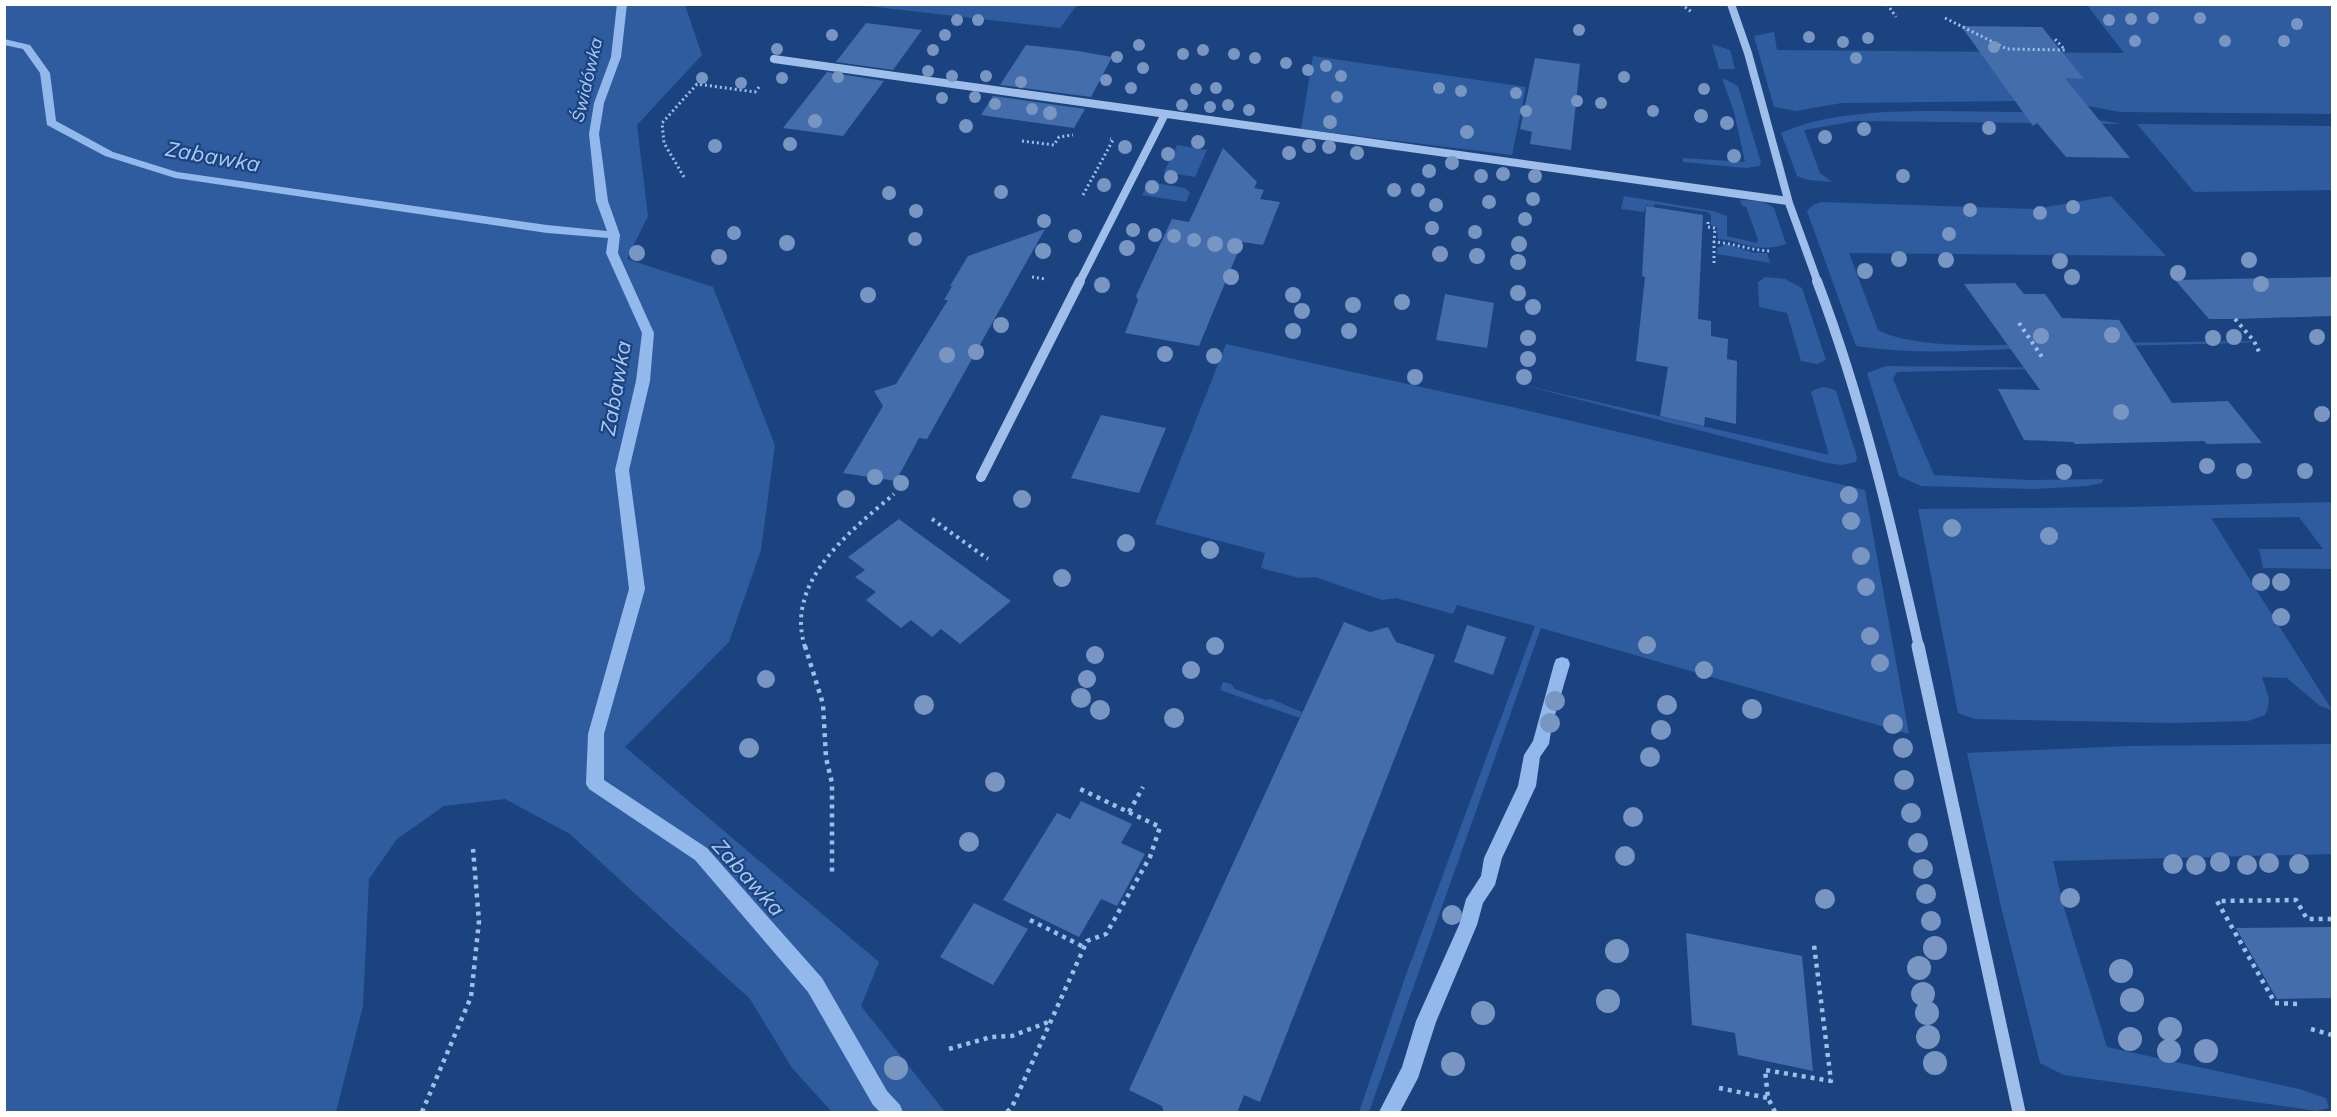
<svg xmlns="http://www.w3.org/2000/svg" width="2337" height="1117" font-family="'Work Sans',sans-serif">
<rect width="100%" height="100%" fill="#1b4380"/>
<path fill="#2f5c9f" d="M5,4L685,5L702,55L637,125L648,216L627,259L713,287L775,445L761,550L729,642L625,747L879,962L861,1006L945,1112H832L792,1068L750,999L570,834L505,799L444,806L397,839L369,879L363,1006L336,1112H5Z
M859,5H1077L1060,28Z
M2087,5H2332V114L2120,112L2088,106L2016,101L1842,103L1796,111L1774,107L1754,36L1774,32L1777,50L2124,53Z
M1712,44L1730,50L1735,69H1719Z
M1313,56L1526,87L1512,155L1301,129Z
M1722,78L1738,86L1761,163L1759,166L1746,168L1683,162V158L1745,162L1734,112Z
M2017,112L2069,115L2122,124L1856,121L1804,130L1820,173L1832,182L1808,180L1797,176L1781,133C1843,104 1948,112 2017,112Z
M2137,124L2332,126V190L2194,192Z
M1177,145L1207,150L1195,177L1164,172Z
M1149,182L1185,188L1190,193L1186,202L1142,195Z
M1624,196L1713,211L1727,216V236L1756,243L1758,240L1746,207L1742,206L1740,200L1762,201L1774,208L1786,244C1755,254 1745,241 1718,239L1717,227L1711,225V215L1707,212L1655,204L1653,207L1646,205L1644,212L1621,209Z
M2111,196L2166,256L1849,253L1878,330C1911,348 1991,346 2030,344L2028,348C1971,351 1913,355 1856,346L1807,211L1813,205L1821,202L2034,209Z
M1727,244L1754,253H1767L1770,263L1717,254V248Z
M1765,277L1785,279L1802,288L1826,360L1817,364L1801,361L1787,313L1759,307L1758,282Z
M2254,341L2244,343L2112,346L2106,343Z
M1226,344L1512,407L1865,490L1909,734L1541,628L1369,1112H1359L1407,972L1535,626L1457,605L1453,614L1396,598L1382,600L1315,577L1299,578L1261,568L1265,553L1155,524Z
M1886,366L2082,368L1897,372L1893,379L1934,475L2029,480L2103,479L2102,483L2087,486L2033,489L1921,486L1899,476L1867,373Z
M1518,384L1829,455L1811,392C1821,386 1825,386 1836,391L1857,457L1856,462L1842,465L1827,463Z
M2332,502V569L2263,568L2259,549H2323L2299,517L2211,518L2332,710L2320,706L2287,678L2262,677C2266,691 2273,700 2265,715L2248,721L2173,723L1975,719L1958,713L1918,509L2131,507Z
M1223,682L1231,684L1235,689L1265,700L1271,699L1302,712L1300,718L1220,690Z
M2332,744V854L2053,861L2064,908L2107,1047L2299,1089L2326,1098L2329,1108L2317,1111L2064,1075L2040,1063L2001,907L1967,753L2128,746Z"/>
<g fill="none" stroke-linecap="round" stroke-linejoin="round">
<path fill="#92b8ec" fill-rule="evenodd" d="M617,4H627L621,57L604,103L599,134L608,201L620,235L618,253L654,333L650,381L629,470L645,589L604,734V780L707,848L822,978L887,1091L900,1105L903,1112H880L873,1105L808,992L695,860L589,789L586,784L588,734L629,589L615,470L636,381L642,333L606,253L608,238L547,233L175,178L105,156L47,125L40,73L23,49L4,45V39L30,45L50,73L56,121L113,152L177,172L547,225L607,231L596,201L589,134L594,103L611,57Z
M1562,657L1568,659L1570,664L1552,725L1549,744L1540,757L1536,786L1502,858L1495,885L1483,903L1477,925L1436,1022L1418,1078L1400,1112H1379L1402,1067L1416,1021L1459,925L1466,899L1481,876L1484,858L1518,786L1524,755L1533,741L1554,664L1556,659Z"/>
</g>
<path fill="#446dab" d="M866,23L922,30L893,70L836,62Z
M1961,26L2042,27L2084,79L2065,78L2130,158L2066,157L2037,123L2033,126Z
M1026,45L1078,51L1112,57L1091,97L1000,85Z
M1535,58L1580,64L1571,150L1530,144L1532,132L1520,129Z
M827,72L884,81L843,136L783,128Z
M993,96L1085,109L1074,128L981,115Z
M1223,148L1257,182L1254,188L1264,190L1260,199L1280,202L1263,245L1242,242L1199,346L1125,333L1138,300L1136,296L1172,219L1189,222Z
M1646,206L1703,215L1698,319L1711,321V336L1728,339L1727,359L1737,361L1736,424L1705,417L1704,426L1660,416L1668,367L1636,361L1645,277L1642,276Z
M1045,229L927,439L919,438L896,481L843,473L883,406L874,391L896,384L948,300H944L952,286H950L968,256Z
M2332,277V316L2235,319H2209L2175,280Z
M2015,283L2024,294H2045L2062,318L2119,320L2172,403L2228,401L2262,443L2207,444L2204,441L2075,444L2073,442L2024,440L1998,389L2040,390L1964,284Z
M1445,294L1494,303L1487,348L1436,340Z
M1101,415L1166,428L1139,493L1071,478Z
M899,519L915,531L1011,601L960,644L941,629L932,637L911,620L901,628L866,600L876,592L855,577L865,570L848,557Z
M1344,622L1370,632L1388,627L1396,642L1435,655L1260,1102L1244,1095L1237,1113H1164L1162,1106L1129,1090Z
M1467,625L1506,637L1493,675L1454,662Z
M1081,801L1132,824L1121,843L1145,854L1117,906L1101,899L1079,937L1003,900L1057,813L1070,819Z
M974,903L1028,929L993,985L940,957Z
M2332,927V998L2277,999L2236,928Z
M1686,933L1802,956L1813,1071L1738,1055L1735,1033L1692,1025Z"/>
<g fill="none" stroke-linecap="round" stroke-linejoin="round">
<path stroke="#9fbeea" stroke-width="3" stroke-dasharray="2 3" stroke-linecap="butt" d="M1681,4L1693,13
M1887,4L1896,17
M1945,18L2007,49L2065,50L2054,38
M1022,141L1054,145L1059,137L1073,135
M684,177L664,143L662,123L697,84L755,92L759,87
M1083,195L1113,140L1110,139
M1708,222V227L1715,228L1714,242
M1714,263V242C1734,243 1752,251 1772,251
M1032,277L1046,279"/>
<path stroke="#9fbeea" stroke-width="4" stroke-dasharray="3 4.5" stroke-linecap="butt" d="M2235,319L2254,341L2260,354
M2019,323L2042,357
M932,519L988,559
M805,647C784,581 851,531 894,494"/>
<path stroke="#9fbeea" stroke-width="4.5" stroke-dasharray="4 5" stroke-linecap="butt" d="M805,646L823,704L826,758L832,783V872
M1129,812L1143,787
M1030,920L1084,947
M2297,1004L2275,1003L2217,901L2296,900L2307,919H2332
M2311,1029L2332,1035
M949,1049L991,1037L1012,1036L1051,1021
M1719,1088L1768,1098
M422,1112L471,997L479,921L473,849
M1007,1112L1012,1107L1087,941L1106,934L1150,857L1160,827L1080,789
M1775,1112L1768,1098L1765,1070L1831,1081L1814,945"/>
<path stroke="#9fbeea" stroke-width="8" d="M1731,4L1748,53L1789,203L1818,283
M774,59L1788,201
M1079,283L1165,114"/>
<path stroke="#9fbeea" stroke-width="10" d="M1817,281C1862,399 1891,524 1919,647
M981,477L1080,281"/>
<path stroke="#9fbeea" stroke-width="13" d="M1918,646L2019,1112"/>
</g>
<g fill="#7896c1">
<circle cx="2153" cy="18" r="6"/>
<circle cx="2200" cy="18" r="6"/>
<circle cx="2131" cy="19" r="6"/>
<circle cx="957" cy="20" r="6"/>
<circle cx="978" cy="20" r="6"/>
<circle cx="2109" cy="20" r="6"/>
<circle cx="2297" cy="24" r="6"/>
<circle cx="1579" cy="30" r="6"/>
<circle cx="832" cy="35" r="6"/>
<circle cx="945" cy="35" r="6"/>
<circle cx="1809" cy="37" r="6"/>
<circle cx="1868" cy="38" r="6"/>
<circle cx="2135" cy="41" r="6"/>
<circle cx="2225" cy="41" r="6"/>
<circle cx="2284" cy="41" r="6"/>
<circle cx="1843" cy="42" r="6"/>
<circle cx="1139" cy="45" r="6"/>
<circle cx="1994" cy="47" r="6"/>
<circle cx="777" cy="49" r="6"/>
<circle cx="933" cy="50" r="6"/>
<circle cx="1203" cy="50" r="6"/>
<circle cx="1183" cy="54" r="6"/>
<circle cx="1234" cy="54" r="6"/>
<circle cx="1117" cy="57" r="6"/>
<circle cx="1255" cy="58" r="6"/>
<circle cx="1856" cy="58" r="6"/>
<circle cx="1286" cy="63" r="6"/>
<circle cx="1326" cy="66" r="6"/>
<circle cx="1143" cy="68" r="6"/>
<circle cx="1308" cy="70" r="6"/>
<circle cx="928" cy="71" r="6"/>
<circle cx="952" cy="76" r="6"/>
<circle cx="986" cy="76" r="6"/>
<circle cx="1341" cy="76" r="6"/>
<circle cx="838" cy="77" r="6"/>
<circle cx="1624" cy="77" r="6"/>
<circle cx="702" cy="78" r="6"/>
<circle cx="782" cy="78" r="6"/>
<circle cx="1106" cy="80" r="6"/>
<circle cx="1021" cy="82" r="6"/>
<circle cx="741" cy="83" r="6"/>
<circle cx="1131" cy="88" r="6"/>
<circle cx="1216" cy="88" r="6"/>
<circle cx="1439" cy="88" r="6"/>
<circle cx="1196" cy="89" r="6"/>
<circle cx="1704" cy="89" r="6"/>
<circle cx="1461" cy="91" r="6"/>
<circle cx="1516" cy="93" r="6"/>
<circle cx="975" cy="97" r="6"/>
<circle cx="1337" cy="97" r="6"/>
<circle cx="942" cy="98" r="6"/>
<circle cx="1577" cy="101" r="6"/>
<circle cx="1601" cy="103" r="6"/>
<circle cx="995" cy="104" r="6"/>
<circle cx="1182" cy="105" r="6"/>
<circle cx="1228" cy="105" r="6"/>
<circle cx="1210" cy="107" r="6"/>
<circle cx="1032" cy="109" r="6"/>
<circle cx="1249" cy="110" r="6"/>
<circle cx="1526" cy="111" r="6"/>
<circle cx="1653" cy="111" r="6"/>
<circle cx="1050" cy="113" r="7"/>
<circle cx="1701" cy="116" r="7"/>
<circle cx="815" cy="121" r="7"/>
<circle cx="1330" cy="122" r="7"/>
<circle cx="1727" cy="123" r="7"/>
<circle cx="966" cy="126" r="7"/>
<circle cx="1989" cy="128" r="7"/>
<circle cx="1864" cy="129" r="7"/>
<circle cx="1467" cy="132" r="7"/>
<circle cx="1825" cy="137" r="7"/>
<circle cx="1198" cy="142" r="7"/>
<circle cx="790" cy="144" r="7"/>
<circle cx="715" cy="146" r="7"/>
<circle cx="1309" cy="146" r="7"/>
<circle cx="1125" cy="147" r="7"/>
<circle cx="1329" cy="147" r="7"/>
<circle cx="1289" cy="153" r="7"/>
<circle cx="1357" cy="153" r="7"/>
<circle cx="1168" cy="154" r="7"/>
<circle cx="1734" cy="156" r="7"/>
<circle cx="1452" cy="163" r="7"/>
<circle cx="1429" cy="171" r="7"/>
<circle cx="1503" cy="174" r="7"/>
<circle cx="1481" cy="176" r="7"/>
<circle cx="1535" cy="176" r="7"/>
<circle cx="1903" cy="176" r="7"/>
<circle cx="1171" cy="177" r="7"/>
<circle cx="1104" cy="185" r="7"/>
<circle cx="1152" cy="187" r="7"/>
<circle cx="1394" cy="190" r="7"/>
<circle cx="1418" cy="190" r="7"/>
<circle cx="1001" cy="192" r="7"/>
<circle cx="889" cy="193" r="7"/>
<circle cx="1533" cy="199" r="7"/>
<circle cx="1489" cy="202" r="7"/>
<circle cx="1436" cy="205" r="7"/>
<circle cx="2073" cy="207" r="7"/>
<circle cx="1970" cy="210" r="7"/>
<circle cx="916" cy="211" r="7"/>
<circle cx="2040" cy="213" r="7"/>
<circle cx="1525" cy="219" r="7"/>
<circle cx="1044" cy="221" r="7"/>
<circle cx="1432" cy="228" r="7"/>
<circle cx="1133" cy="230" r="7"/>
<circle cx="1475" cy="232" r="7"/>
<circle cx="734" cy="233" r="7"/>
<circle cx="1949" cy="234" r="7"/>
<circle cx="1155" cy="235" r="7"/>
<circle cx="1075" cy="236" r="7"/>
<circle cx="1174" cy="236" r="7"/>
<circle cx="915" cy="239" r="7"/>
<circle cx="1194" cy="240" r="7"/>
<circle cx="787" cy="243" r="8"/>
<circle cx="1215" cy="244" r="8"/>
<circle cx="1519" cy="244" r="8"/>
<circle cx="1235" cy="246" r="8"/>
<circle cx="1127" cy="248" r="8"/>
<circle cx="1043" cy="251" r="8"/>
<circle cx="637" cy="253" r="8"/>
<circle cx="1440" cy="254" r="8"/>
<circle cx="1477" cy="256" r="8"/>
<circle cx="719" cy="257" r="8"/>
<circle cx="1899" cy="259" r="8"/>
<circle cx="1946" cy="260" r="8"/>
<circle cx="2249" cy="260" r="8"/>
<circle cx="2060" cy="261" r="8"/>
<circle cx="1518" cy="262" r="8"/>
<circle cx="1865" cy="271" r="8"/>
<circle cx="2178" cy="273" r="8"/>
<circle cx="1231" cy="277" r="8"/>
<circle cx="2072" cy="277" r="8"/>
<circle cx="2261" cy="284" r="8"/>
<circle cx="1102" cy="285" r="8"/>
<circle cx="1518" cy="293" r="8"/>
<circle cx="868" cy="295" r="8"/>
<circle cx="1293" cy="295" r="8"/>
<circle cx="1402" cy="302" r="8"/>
<circle cx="1353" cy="305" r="8"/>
<circle cx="1533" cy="307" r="8"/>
<circle cx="1302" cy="311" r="8"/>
<circle cx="1001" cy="325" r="8"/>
<circle cx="1293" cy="331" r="8"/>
<circle cx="1349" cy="331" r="8"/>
<circle cx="2112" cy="335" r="8"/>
<circle cx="2041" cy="336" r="8"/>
<circle cx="2234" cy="337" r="8"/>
<circle cx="2317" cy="337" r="8"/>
<circle cx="1528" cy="338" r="8"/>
<circle cx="2213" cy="338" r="8"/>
<circle cx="976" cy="352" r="8"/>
<circle cx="1165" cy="354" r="8"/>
<circle cx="947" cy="355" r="8"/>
<circle cx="1214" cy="356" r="8"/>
<circle cx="1528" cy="359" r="8"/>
<circle cx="1415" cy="377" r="8"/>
<circle cx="1524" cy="377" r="8"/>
<circle cx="2121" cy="412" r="8"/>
<circle cx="2322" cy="414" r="8"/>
<circle cx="2207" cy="466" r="8"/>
<circle cx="2244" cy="471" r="8"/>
<circle cx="2305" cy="471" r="8"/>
<circle cx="2064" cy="472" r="8"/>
<circle cx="875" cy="477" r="8"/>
<circle cx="901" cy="483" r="8"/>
<circle cx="1849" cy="495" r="9"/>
<circle cx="846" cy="499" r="9"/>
<circle cx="1022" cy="499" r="9"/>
<circle cx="1851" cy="521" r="9"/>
<circle cx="1952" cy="528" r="9"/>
<circle cx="2049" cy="536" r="9"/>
<circle cx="1126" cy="543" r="9"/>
<circle cx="1210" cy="550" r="9"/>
<circle cx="1861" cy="556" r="9"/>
<circle cx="1062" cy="578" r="9"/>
<circle cx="2261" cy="582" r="9"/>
<circle cx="2281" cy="582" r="9"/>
<circle cx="1866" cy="587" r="9"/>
<circle cx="2281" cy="617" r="9"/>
<circle cx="1870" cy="636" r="9"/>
<circle cx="1647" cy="645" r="9"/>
<circle cx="1215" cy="646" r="9"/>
<circle cx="1095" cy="655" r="9"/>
<circle cx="1880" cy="663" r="9"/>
<circle cx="1191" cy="670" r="9"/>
<circle cx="1704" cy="670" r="9"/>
<circle cx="766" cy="679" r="9"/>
<circle cx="1087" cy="679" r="9"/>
<circle cx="1081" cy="698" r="10"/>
<circle cx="1555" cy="701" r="10"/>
<circle cx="924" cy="705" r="10"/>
<circle cx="1667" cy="705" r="10"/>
<circle cx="1752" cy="709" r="10"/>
<circle cx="1100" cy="710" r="10"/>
<circle cx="1174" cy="718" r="10"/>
<circle cx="1550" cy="723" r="10"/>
<circle cx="1893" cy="724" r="10"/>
<circle cx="1661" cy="730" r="10"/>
<circle cx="749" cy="748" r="10"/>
<circle cx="1903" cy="748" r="10"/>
<circle cx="1650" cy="757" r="10"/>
<circle cx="1904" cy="780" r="10"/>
<circle cx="995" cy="782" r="10"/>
<circle cx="1911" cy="813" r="10"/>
<circle cx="1633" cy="817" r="10"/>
<circle cx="969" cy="842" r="10"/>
<circle cx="1918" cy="843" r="10"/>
<circle cx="1625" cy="856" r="10"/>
<circle cx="2220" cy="862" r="10"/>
<circle cx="2269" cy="863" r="10"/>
<circle cx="2173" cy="864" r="10"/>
<circle cx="2299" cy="864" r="10"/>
<circle cx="2196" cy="865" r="10"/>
<circle cx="2247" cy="865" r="10"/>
<circle cx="1923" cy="869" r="10"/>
<circle cx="1926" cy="894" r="10"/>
<circle cx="2070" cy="898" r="10"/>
<circle cx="1825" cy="899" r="10"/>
<circle cx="1452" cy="915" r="10"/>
<circle cx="1931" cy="921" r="10"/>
<circle cx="1935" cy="948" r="12"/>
<circle cx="1617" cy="951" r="12"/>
<circle cx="1919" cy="968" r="12"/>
<circle cx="2121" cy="971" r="12"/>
<circle cx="1923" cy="994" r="12"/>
<circle cx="2132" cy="1000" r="12"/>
<circle cx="1608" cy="1001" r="12"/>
<circle cx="1483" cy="1013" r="12"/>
<circle cx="1927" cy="1013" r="12"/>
<circle cx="2170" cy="1029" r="12"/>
<circle cx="1928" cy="1037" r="12"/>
<circle cx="2130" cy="1039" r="12"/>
<circle cx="2169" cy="1051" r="12"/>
<circle cx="2206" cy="1051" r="12"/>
<circle cx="1935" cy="1063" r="12"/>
<circle cx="1453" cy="1064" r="12"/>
<circle cx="896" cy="1068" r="12"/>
</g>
<g text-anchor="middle" stroke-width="4.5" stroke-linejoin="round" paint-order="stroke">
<g font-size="18" font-style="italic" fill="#aac8f1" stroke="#1b4380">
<text transform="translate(587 80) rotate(-77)" y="6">Świdówka</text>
</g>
<g font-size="22" font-style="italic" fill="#aac8f1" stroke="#1b4380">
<text transform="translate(213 156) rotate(10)" y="8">Zabawka</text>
<text transform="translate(615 388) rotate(-80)" y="8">Zabawka</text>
<text transform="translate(749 877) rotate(48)" y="8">Zabawka</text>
</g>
</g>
<rect width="2337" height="1117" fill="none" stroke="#ffffff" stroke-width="12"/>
</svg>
